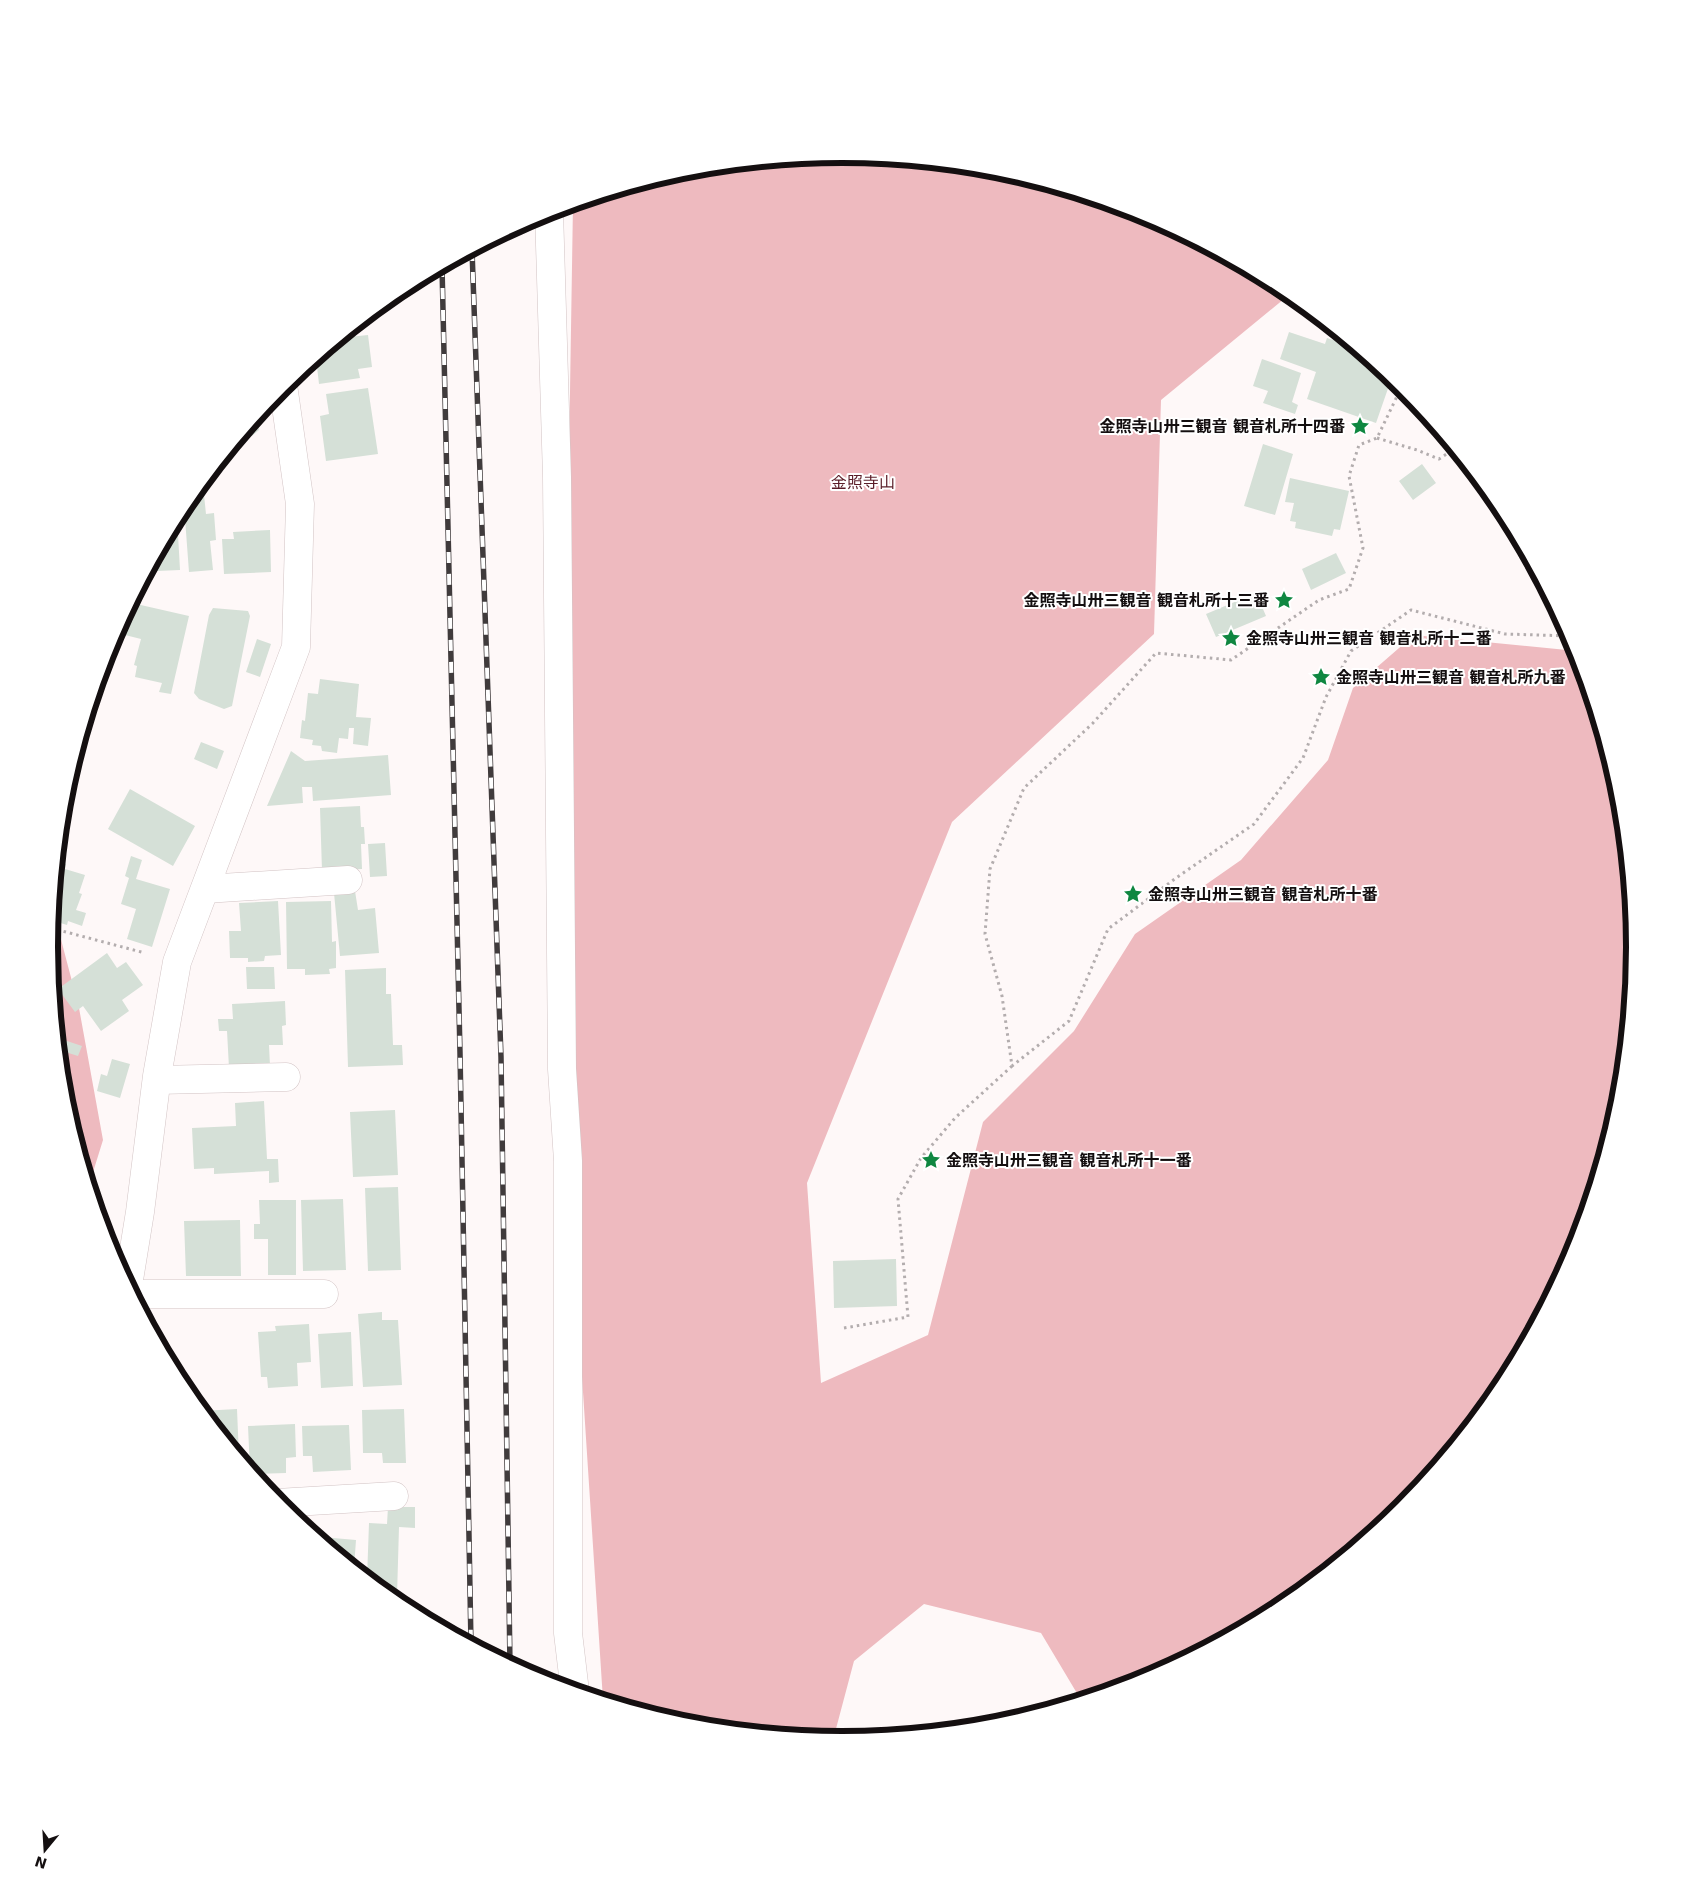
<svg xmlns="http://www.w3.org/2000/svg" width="1684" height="1895" font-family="'DejaVu Sans','Noto Sans JP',sans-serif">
<rect width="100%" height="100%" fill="#fef8f8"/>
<path fill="#eebabf" d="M842,154L997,170L1146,215L1283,288L1290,294L1161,400L1154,634L952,822L807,1183L821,1383L928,1335L983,1122L1074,1031L1135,934L1241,860L1328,760L1353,688L1414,635L1577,651L1620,793L1635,947L1620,1103L1575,1251L1501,1388L1403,1509L1282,1607L1145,1680L1081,1700L1041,1633L924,1604L854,1661L833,1740L687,1725L603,1700L573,1238L567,580L573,204L688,169Z
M53,909L79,1008L103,1140L89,1185L64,1102L49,947Z"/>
<path fill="#d5e0d7" d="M368,316L369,322L357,324L362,320Z
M1289,332L1325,344L1327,338L1355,347L1392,377L1376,423L1307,399L1316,372L1280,359Z
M368,335L372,367L358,369L360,378L319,384L316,358L340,338Z
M1262,359L1301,373L1292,402L1298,405L1295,414L1263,403L1268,391L1253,386Z
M368,388L378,454L326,461L320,416L329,414L326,394Z
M257,416L259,430L252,436L242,434Z
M1263,444L1293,454L1275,515L1244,506Z
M1422,464L1436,483L1413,500L1399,481Z
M1290,478L1349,491L1340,530L1334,529L1332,536L1295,528L1296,522L1290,521L1294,503L1285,502Z
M204,495L206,514L214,513L216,540L210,541L213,570L189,572L184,505L191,496Z
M177,516L180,570L157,571V568H150Z
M270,530L271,572L224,574L222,539H234L233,532Z
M1336,553L1346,573L1311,590L1302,569Z
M1256,593L1266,616L1216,637L1206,614Z
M132,603L189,616L171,694L159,692L162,683L135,677L137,666L134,665L141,639L125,635Z
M213,608L248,611L250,616L232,706L224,709L199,699L194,693L209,615Z
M257,639L271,644L260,677L246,672Z
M320,679L359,684L356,717L371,718L368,746L353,744L354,728H349L348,739L339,738L337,753L322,751L321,746L312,745L313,740L300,738L302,720L305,721L308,693L318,694Z
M201,742L224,751L217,769L194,759Z
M291,751L305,761L388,755L391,795L313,801L312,787H302L303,803L267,806Z
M130,789L195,826L173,866L108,829Z
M360,806L361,827H364L365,844H361L362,869L322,871L320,808Z
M385,843L387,876L370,877L368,844Z
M131,856L142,860L136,879L170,889L152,947L127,939L136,909L121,904L129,878L125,876Z
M57,861L66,864L65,869L85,875L79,893L82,894L76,910L86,913L82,926L68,921L67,925L51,920Z
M355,891L358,910L375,908L379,953L340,956L334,893Z
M278,901L281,955L265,956L264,961L248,962V958H230L229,931H241L239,903Z
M331,901L332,942L336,941V968L329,969L330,974L305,975V969H287L286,902Z
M107,953L117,968L126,962L143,985L122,1000L129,1011L101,1031L83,1006L75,1012L58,989Z
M246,967H274L275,989H247Z
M386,968V994H391L393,1045H402L403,1065L348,1067L345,970Z
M285,1001L286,1025L282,1026L283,1045H269L270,1066L229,1068L227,1031H219L218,1019H233L232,1004Z
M61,1039L82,1046L78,1056L59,1050Z
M112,1059L130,1064L120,1098L97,1091L101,1074L107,1076Z
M264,1101L267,1159H278L279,1182L269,1183V1171L214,1174V1168L194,1169L192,1128L236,1126L235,1103Z
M395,1110L398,1175L353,1177L350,1112Z
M398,1187L401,1270L368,1271L365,1188Z
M343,1199L346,1270L303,1271L301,1200Z
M259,1200H296V1275H268V1239H254V1224H260Z
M240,1220L241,1276H186L184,1221Z
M896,1259L897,1306L834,1308L833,1261Z
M382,1312V1320H398L402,1385L363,1387L358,1314Z
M309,1324L311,1362L297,1363L298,1386L268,1388L267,1377H261L258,1332L276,1331L275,1326Z
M351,1332L353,1386L321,1388L318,1334Z
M237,1409L239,1457L201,1411Z
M404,1409L406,1463H383L382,1453H363L362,1410Z
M295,1424L296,1457L286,1458V1473L253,1474L250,1470L248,1426Z
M349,1425L351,1470L313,1472L312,1456H303L302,1426Z
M388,1507H415V1528L399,1527L397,1596H388L367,1579L369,1523L387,1524Z
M322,1537L356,1540L354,1568L322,1542Z"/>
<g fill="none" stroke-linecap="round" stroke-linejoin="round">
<g stroke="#d2c3c4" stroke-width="29">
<path id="minor" d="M549,211L557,477L562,1069L568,1161V1633L575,1692
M205,889L348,880
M157,1080L286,1077
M128,1286L140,1212L157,1076L177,962L296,647L300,504L283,385
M132,1294H324
M277,1503L394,1496"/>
</g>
<path stroke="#b3adae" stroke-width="3" stroke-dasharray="2.5 4" stroke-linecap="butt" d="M1402,386L1377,438L1359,445L1349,476L1363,548L1349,589L1319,600L1231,660L1156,653L1093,723L1024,788L990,869L985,934L1002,996L1012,1066L1069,1021L1108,929L1176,878L1254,824L1303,758L1326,697L1351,651L1411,610L1505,634L1570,636
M1377,438L1417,450L1439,459L1454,449
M51,928L145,953
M844,1328L908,1317L898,1199L921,1158L955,1118L1012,1066"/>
<use href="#minor" stroke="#fff" stroke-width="28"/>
<g stroke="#403b3c" stroke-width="5.5">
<path id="rail" d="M472,250L501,1057L510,1665
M442,266L460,1053L471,1644"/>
</g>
<use href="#rail" stroke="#fff" stroke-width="4" stroke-dasharray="11" stroke-linecap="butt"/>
</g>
<defs>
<g id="sight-bare" transform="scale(1.5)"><path d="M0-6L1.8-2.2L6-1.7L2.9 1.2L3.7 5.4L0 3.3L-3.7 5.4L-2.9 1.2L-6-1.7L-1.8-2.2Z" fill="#0f8741" stroke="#fff" stroke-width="2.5" paint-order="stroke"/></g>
</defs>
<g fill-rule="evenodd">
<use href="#sight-bare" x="1360" y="426"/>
<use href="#sight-bare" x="1284" y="600"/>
<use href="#sight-bare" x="1231" y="638"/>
<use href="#sight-bare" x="1321" y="677"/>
<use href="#sight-bare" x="1133" y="894"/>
<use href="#sight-bare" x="931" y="1160"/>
</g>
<g text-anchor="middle" stroke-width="4" stroke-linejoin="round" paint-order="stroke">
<g font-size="16" font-weight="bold" fill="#140f10" stroke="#fff" text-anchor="start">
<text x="1345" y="432" text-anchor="end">金照寺山卅三観音 観音札所十四番</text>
<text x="1269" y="606" text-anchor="end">金照寺山卅三観音 観音札所十三番</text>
<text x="1246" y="644">金照寺山卅三観音 観音札所十二番</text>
<text x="1336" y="683">金照寺山卅三観音 観音札所九番</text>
<text x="1148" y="900">金照寺山卅三観音 観音札所十番</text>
<text x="946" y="1166">金照寺山卅三観音 観音札所十一番</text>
</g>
<g font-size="16" fill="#5a1d28" stroke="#fff">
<text x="863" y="488">金照寺山</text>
</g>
</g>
<path d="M0 0H1684V1895H0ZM58 947a784 784 0 1 1 1568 0a784 784 0 1 1-1568 0Z" fill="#fff" fill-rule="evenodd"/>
<path fill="none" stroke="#140f10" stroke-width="6" d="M58 947a784 784 0 1 1 1568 0a784 784 0 1 1-1568 0Z"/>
<g transform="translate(45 1850) rotate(198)" stroke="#ffffff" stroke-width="4" paint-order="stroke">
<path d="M0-4L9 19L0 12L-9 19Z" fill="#140f10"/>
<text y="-8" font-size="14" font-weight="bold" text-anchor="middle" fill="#140f10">N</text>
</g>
</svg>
